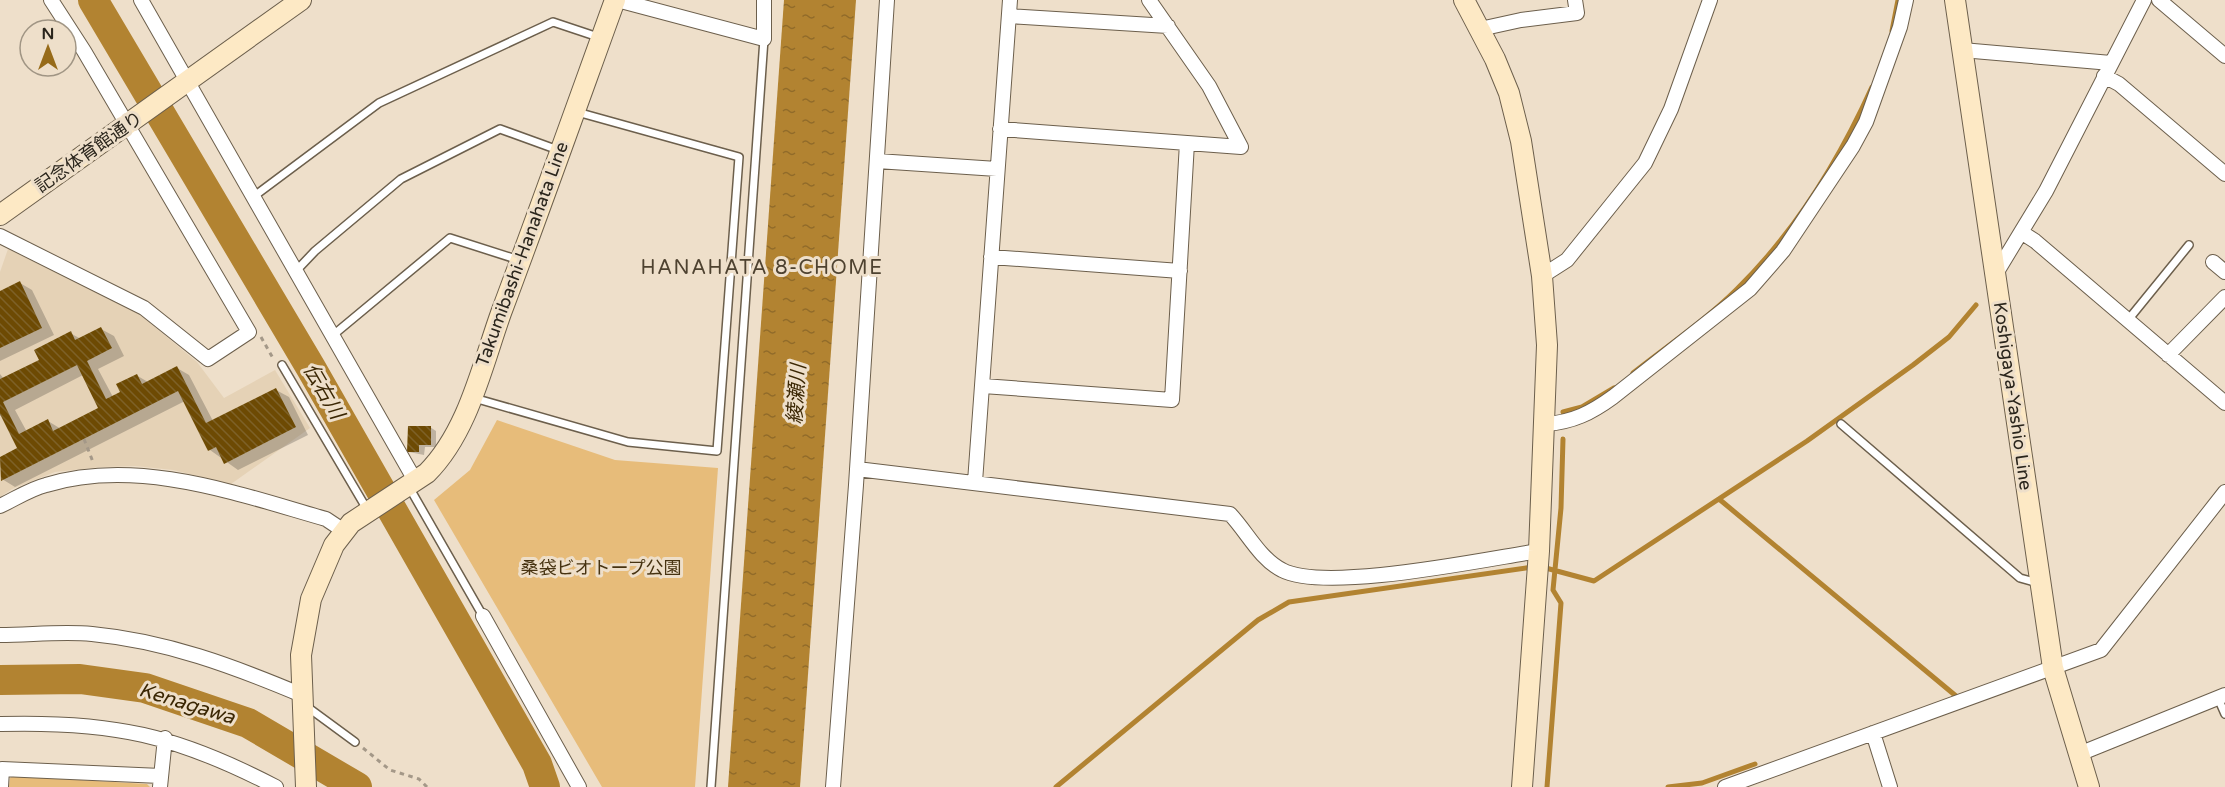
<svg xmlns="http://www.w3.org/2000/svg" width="2225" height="787" font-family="'Varela Round','Noto Sans JP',sans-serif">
<defs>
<pattern id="water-ripples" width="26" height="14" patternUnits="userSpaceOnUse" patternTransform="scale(1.5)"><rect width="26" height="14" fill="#b28331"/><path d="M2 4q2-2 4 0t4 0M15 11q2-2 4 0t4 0" fill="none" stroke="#916b29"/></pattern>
<pattern id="building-back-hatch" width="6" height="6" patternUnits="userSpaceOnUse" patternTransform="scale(1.5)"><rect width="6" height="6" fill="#6d4a03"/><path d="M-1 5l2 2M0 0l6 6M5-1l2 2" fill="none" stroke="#7d6128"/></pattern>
</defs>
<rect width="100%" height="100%" fill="#eedfca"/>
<path fill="#e5d2b6" d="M8,249L133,309L197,362L224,398L275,370L310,428L231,484L173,470L135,466L102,467L55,472L12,489L0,497V272Z"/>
<path fill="#e7bc7a" d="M497,420L615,460L718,468L695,787H602L434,500L470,470Z
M13,776L147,784L150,787H9L10,778Z"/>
<path fill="url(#water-ripples)" d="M784,0H856L800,787H728Z"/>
<path fill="#0003" fill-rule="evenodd" d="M20,283L32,290L54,335L0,361V293Z
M101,329L114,336L124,356L98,369L113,397L122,393L136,375L148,382L177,368L189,375L213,421L276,390L289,397L308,435L238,470L210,450L185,401L15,487L2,479L0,459L19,449L2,415L0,416V374L4,379L41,360L70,333L81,339ZM83,375L100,408L61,429L48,421L27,432L15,410Z
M430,427L436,431V447H425L424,455L409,452Z"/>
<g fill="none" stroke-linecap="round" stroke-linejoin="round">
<path stroke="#b28331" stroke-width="5" d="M1892,31L1898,0
M1633,373C1667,346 1706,320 1737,289C1794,233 1839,160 1872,87
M1563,412L1582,407L1614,388
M1719,499L1956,696
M1542,567L1594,581L1807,441L1913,365L1949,337L1976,305
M1056,787L1258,620L1289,602L1533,567
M1547,787L1561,603L1553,590L1561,508L1563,439
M1668,787L1702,783L1755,764"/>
<path stroke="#b28331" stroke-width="30" d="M93,0L311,368L537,764L545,787
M0,680L80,679L145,688L248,723L357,787"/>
</g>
<path fill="url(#building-back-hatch)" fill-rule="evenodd" d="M20,281L42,328L0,348V291Z
M101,327L112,348L87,361L106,399L120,392L116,384L137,374L142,384L177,366L206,423L276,388L296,427L224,464L216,447L208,451L178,391L1,481L0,457L17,448L0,414V379L39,360L34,350L71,331L75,340ZM77,365L98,408L53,431L48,419L19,434L3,402Z
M408,426H431V445H419V452H407Z"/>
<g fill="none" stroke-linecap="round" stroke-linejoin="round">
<g stroke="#6c5f4c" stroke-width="10">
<path id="lane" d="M253,197L379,103L553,22L598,37
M295,272L315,251L401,179L500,129L558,150
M2128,320L2189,245
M332,336L450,238L519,260
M282,365L368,511
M474,398L628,442L717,451L739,157L577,112
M1841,424L2020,578L2038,583
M409,487L483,616
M2218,698L2225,714
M306,706L355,742
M711,787L764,39"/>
</g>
<g stroke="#6c5f4c" stroke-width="16">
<path id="street" d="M141,0L416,482
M617,0L764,39V0
M1149,0L1209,86L1241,147
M2159,0L2225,56
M1009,16L1168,26
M1480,29L1521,20L1577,13L1575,0
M1962,50L2111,63
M2104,76L2119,84L2225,174
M1000,129L1241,147
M877,161L997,169
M2021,232L2035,241L2225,403
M0,236L144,308L208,359L249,332L84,51L51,0
M991,257L1180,271
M2213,262L2225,272
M1995,275L2046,191L2144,0
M1542,276L1567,260L1645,163L1671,109L1710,0
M2168,355L2225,297
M983,386L1172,400L1187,143
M1546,424C1573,422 1591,413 1613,397L1750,289L1783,251L1853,146L1866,122L1900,27L1906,0
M857,469L1230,514C1247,532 1260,559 1282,570C1325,593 1486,559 1539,551
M975,482L1010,0
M0,506C15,499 30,489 46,485C138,457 238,494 326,519L344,531
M483,616L579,787
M0,635C30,635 62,631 92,634C166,641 233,666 302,695
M0,724C113,721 176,735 276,787
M1873,733L1890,787
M2079,754L2225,695
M1,787L2,769L161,776
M160,787L165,738
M833,787L856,485L887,0
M1725,787L2101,650L2225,492"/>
</g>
<g stroke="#6c5f4c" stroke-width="22">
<path id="secondary" d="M1464,0L1495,59L1509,93L1521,141L1542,276L1547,345L1539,551L1522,787
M1955,0L2053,668L2089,787
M0,215L301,0
M306,787L301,655L311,599L334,545L351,523L427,473C468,432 482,366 501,313C540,209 577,105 615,0"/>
</g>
<path stroke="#a49888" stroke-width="3" stroke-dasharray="4.5 4.5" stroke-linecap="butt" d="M261,337L274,360
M84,439L93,462
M363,748L390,770L419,779L427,787"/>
<use href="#lane" stroke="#fff" stroke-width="7"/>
<use href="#street" stroke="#fff" stroke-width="14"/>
<use href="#secondary" stroke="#fde9c5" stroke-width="20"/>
</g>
<g text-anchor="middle" stroke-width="6" stroke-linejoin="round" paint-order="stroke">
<g font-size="18" fill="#2a251c" stroke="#eedfca">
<text transform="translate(89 152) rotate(-35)" y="6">記念体育館通り</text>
<text transform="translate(522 254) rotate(-70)" y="6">Takumibashi-Hanahata Line</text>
<text transform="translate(2013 396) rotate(82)" y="6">Koshigaya-Yashio Line</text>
</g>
<g font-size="18" fill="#473311" stroke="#eedfca">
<text x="601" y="574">桑袋ビオトープ公園</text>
</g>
<g font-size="20" letter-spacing="1.5" fill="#4e4230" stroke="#eedfca">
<text x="762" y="274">HANAHATA 8-CHOME</text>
</g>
<g font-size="20" font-style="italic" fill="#3b2704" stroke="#eedfca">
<text transform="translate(324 391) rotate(60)" y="7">伝右川</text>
<text transform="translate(796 394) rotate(-86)" y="7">綾瀬川</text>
<text transform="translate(187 703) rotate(17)" y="7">Kenagawa</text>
</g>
</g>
<g transform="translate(48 48)"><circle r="28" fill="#eedfca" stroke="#a09584" stroke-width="1.5"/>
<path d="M0-4.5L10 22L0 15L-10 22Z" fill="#976b19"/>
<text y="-9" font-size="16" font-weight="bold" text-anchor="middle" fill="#2a251c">N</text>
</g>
</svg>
